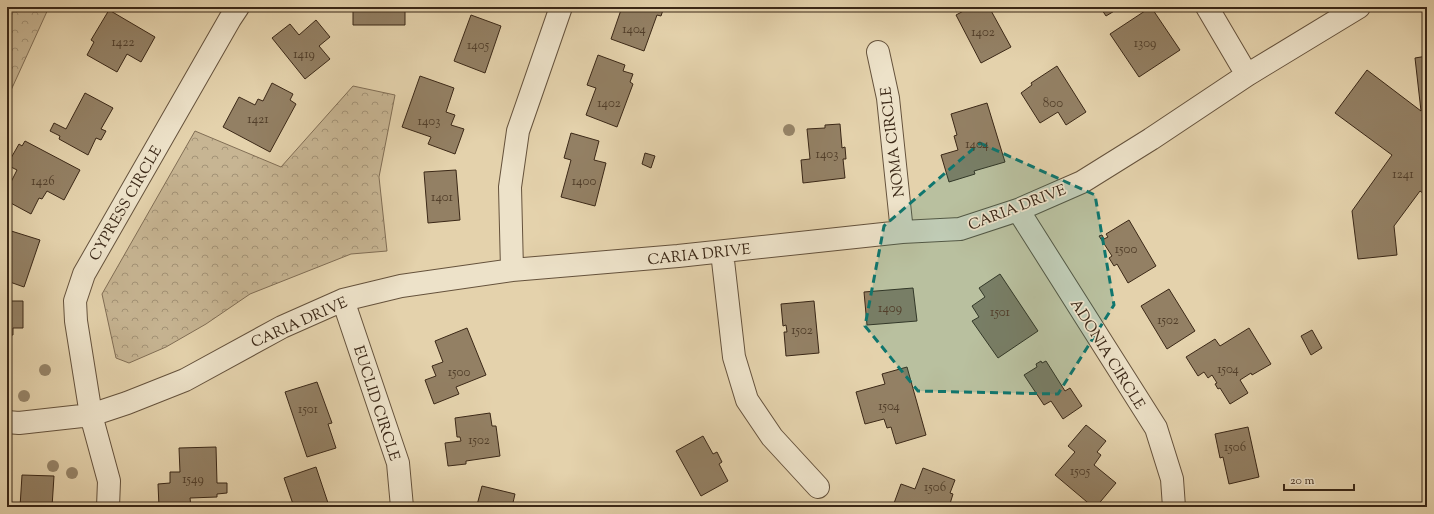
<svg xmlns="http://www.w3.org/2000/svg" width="1434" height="514" font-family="'Sorts Mill Goudy',serif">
<defs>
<pattern id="park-crowns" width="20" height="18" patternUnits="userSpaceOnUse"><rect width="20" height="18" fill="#c7b593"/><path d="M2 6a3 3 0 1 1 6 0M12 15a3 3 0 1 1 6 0" fill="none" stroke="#a39377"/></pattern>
</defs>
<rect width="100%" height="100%" fill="#e4d2ac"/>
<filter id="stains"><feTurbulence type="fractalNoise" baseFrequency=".005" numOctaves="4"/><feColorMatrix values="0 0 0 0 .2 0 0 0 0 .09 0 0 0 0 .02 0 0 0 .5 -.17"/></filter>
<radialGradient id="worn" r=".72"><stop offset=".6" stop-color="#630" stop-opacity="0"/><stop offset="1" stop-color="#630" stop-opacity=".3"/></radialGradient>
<path fill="url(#park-crowns)" stroke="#816e55" d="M7,7H49L7,99Z
M353,86L395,95L379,177L387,251L351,254L250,294L206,324L166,347L129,363L116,358L102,294L195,131L281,167Z"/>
<path fill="#938064" stroke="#3b2817" d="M353,7H405V25H353Z
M622,7H664L661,16L657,15L644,51L611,39Z
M971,7H989L1011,47L981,63L956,15Z
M1100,7H1121L1106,16Z
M1151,7L1180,50L1139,77L1110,34Z
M109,10L155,37L141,62L127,54L117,72L87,55L94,42L91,40Z
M471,15L501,26L485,73L454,61Z
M316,20L330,37L319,46L330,59L305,79L272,38L290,24L299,35Z
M598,55L625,65L623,71L633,74L630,82L633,84L617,127L586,115L596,88L587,85Z
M1427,56V196L1420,191L1394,226L1397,255L1358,259L1352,211L1392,155L1335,113L1367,70L1421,111L1415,58Z
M1057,66L1086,112L1066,125L1058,112L1040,123L1021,93L1032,85L1031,83Z
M420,76L454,88L446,112L455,115L451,125L464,129L455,154L428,144L431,137L402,127Z
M272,83L293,94L290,100L296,104L270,152L223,127L239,97L255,105L258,99L263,101Z
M85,93L113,108L101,129L106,131L101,140L96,138L88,155L59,139L60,136L50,131L54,123L66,129Z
M987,103L1005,162L974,171L975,174L949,182L941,155L958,150L954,136L957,135L951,114Z
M840,124L842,148L845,147L846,159H843L845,178L803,183L801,160L810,159L807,129L825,128V125Z
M571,133L599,141L594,160L606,163L595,206L561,197L571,160L564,158Z
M25,141L80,170L64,200L47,191L42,199L39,198L31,214L7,201V190L17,170L7,165L19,144L22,146Z
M645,153L655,156L651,168L642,164Z
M456,170L460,220L428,223L424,172Z
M1129,220L1156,266L1128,283L1117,264L1114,266L1109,258L1112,256L1099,236L1102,235L1104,239L1108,237L1106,234Z
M8,230L40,240L24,287L7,281Z
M1000,274L1038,331L998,358L972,321L979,317L972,306L985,297L979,288Z
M913,288L917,321L867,325L864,292Z
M1169,289L1195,331L1167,349L1141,306Z
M7,301H23V328H13V335H7Z
M814,301L819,353L786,356L784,332H787L786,325L783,326L781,304Z
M467,328L486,375L456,387L459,394L434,404L425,380L436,376L432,366L443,362L435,341Z
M1249,328L1271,364L1252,375L1251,373L1240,380L1248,393L1230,404L1220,388L1218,389L1215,384L1217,383L1212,375L1208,378L1204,372L1198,376L1186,357L1215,339L1220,346Z
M1312,330L1322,348L1311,355L1301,336Z
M1041,361L1042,363L1046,361L1065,391L1070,388L1082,406L1063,419L1051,401L1044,405L1024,375L1037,367L1036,364Z
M907,367L926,435L896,444L891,427L887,428L884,419L865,424L856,392L885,384L882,374Z
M317,382L332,423L328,424L336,448L307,457L285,392Z
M490,413L492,426H496L500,456L466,461V464L448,466L445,443L461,441L460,437H457L455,418Z
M1086,425L1106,441L1097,452L1101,455L1094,465L1116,483L1096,507H1093L1055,475L1075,452L1068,446Z
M1248,427L1259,477L1229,484L1223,457L1220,458L1215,434Z
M703,436L713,454L717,452L722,462L719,464L728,481L701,496L676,451Z
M216,447L217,483H227V493L217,494V497L190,498L191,507H159L158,484L170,483V472H180L179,448Z
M316,467L329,506L332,504L333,507H294L284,478Z
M923,468L955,480L950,493L953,494L949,507H897L893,506L901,484L915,489Z
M22,475L54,476L52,507H20Z
M482,486L515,494L512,507H473L474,504L477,505Z
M1235,504L1266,507H1235Z"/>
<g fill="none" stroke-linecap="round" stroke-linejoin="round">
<g stroke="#65523c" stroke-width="24">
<path id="street" d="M1207,7L1247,75
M878,52L888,98L902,232
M1018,210L1156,428L1172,479L1174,507
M722,252L734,357L747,400L772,437L818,487
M512,270L510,187L518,131L561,7
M343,300L398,463L402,507
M7,422L19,423L91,415L127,403L185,380L282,327L343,300L401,286L512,270L678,256L902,232L960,229L1018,210L1082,182L1151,139L1247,75L1359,7
M108,507L109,481L91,415L76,321L75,301L84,274L230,19L238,7"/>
</g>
<use href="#street" stroke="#ede2c9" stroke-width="22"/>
</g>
<g fill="#968468">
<circle cx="789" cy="130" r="6"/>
<circle cx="45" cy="370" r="6"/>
<circle cx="24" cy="396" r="6"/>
<circle cx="53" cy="466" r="6"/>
<circle cx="72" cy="473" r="6"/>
</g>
<path fill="#0f766e" fill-opacity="0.2" stroke="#0f766e" stroke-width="3" stroke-dasharray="8 5" stroke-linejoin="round" d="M980,143L1095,195L1114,305L1058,394L918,391L865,326L884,226Z"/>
<g text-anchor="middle" stroke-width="3.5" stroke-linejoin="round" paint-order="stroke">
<g font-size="13" fill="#513e2a">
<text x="634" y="33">1404</text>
<text x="983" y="36">1402</text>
<text x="123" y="46">1422</text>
<text x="1145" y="47">1309</text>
<text x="478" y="49">1405</text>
<text x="304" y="58">1419</text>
<text x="609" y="107">1402</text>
<text x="1053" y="107">800</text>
<text x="258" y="123">1421</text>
<text x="429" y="125">1403</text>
<text x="977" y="148">1404</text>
<text x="827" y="158">1403</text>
<text x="1403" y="178">1241</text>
<text x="43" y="185">1426</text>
<text x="584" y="185">1400</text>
<text x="442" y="201">1401</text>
<text x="1126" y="253">1500</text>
<text x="890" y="312">1409</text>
<text x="1000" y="316">1501</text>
<text x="1168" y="324">1502</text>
<text x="802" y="334">1502</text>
<text x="1228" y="373">1504</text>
<text x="459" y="376">1500</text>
<text x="889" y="410">1504</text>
<text x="308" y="413">1501</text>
<text x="479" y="444">1502</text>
<text x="1235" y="451">1506</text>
<text x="1080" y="475">1505</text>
<text x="193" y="483">1549</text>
<text x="935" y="491">1506</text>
</g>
<g font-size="15" fill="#3b2817" stroke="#ede2c9">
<text transform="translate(892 142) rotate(-97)" y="5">NOMA CIRCLE</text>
<text transform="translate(125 203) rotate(-60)" y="5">CYPRESS CIRCLE</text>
<text transform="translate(1017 207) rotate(-21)" y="5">CARIA DRIVE</text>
<text transform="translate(699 254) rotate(-6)" y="5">CARIA DRIVE</text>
<text transform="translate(299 322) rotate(-24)" y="5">CARIA DRIVE</text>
<text transform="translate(1108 354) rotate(58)" y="5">ADONIA CIRCLE</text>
<text transform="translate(377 403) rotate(72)" y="5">EUCLID CIRCLE</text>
</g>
</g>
<rect width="1434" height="514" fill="none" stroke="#e4d2ac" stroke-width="24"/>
<rect x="8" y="8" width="1418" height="498" fill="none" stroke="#3b2817" stroke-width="2"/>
<rect x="12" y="12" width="1410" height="490" fill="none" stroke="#3b2817"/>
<path d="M1284 484v6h70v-6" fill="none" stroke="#3b2817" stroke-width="2"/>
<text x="1290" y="484" font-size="12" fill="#3b2817" stroke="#ede2c9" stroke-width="3" paint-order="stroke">20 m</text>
<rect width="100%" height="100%" filter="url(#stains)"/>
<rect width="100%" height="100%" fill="url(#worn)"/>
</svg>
